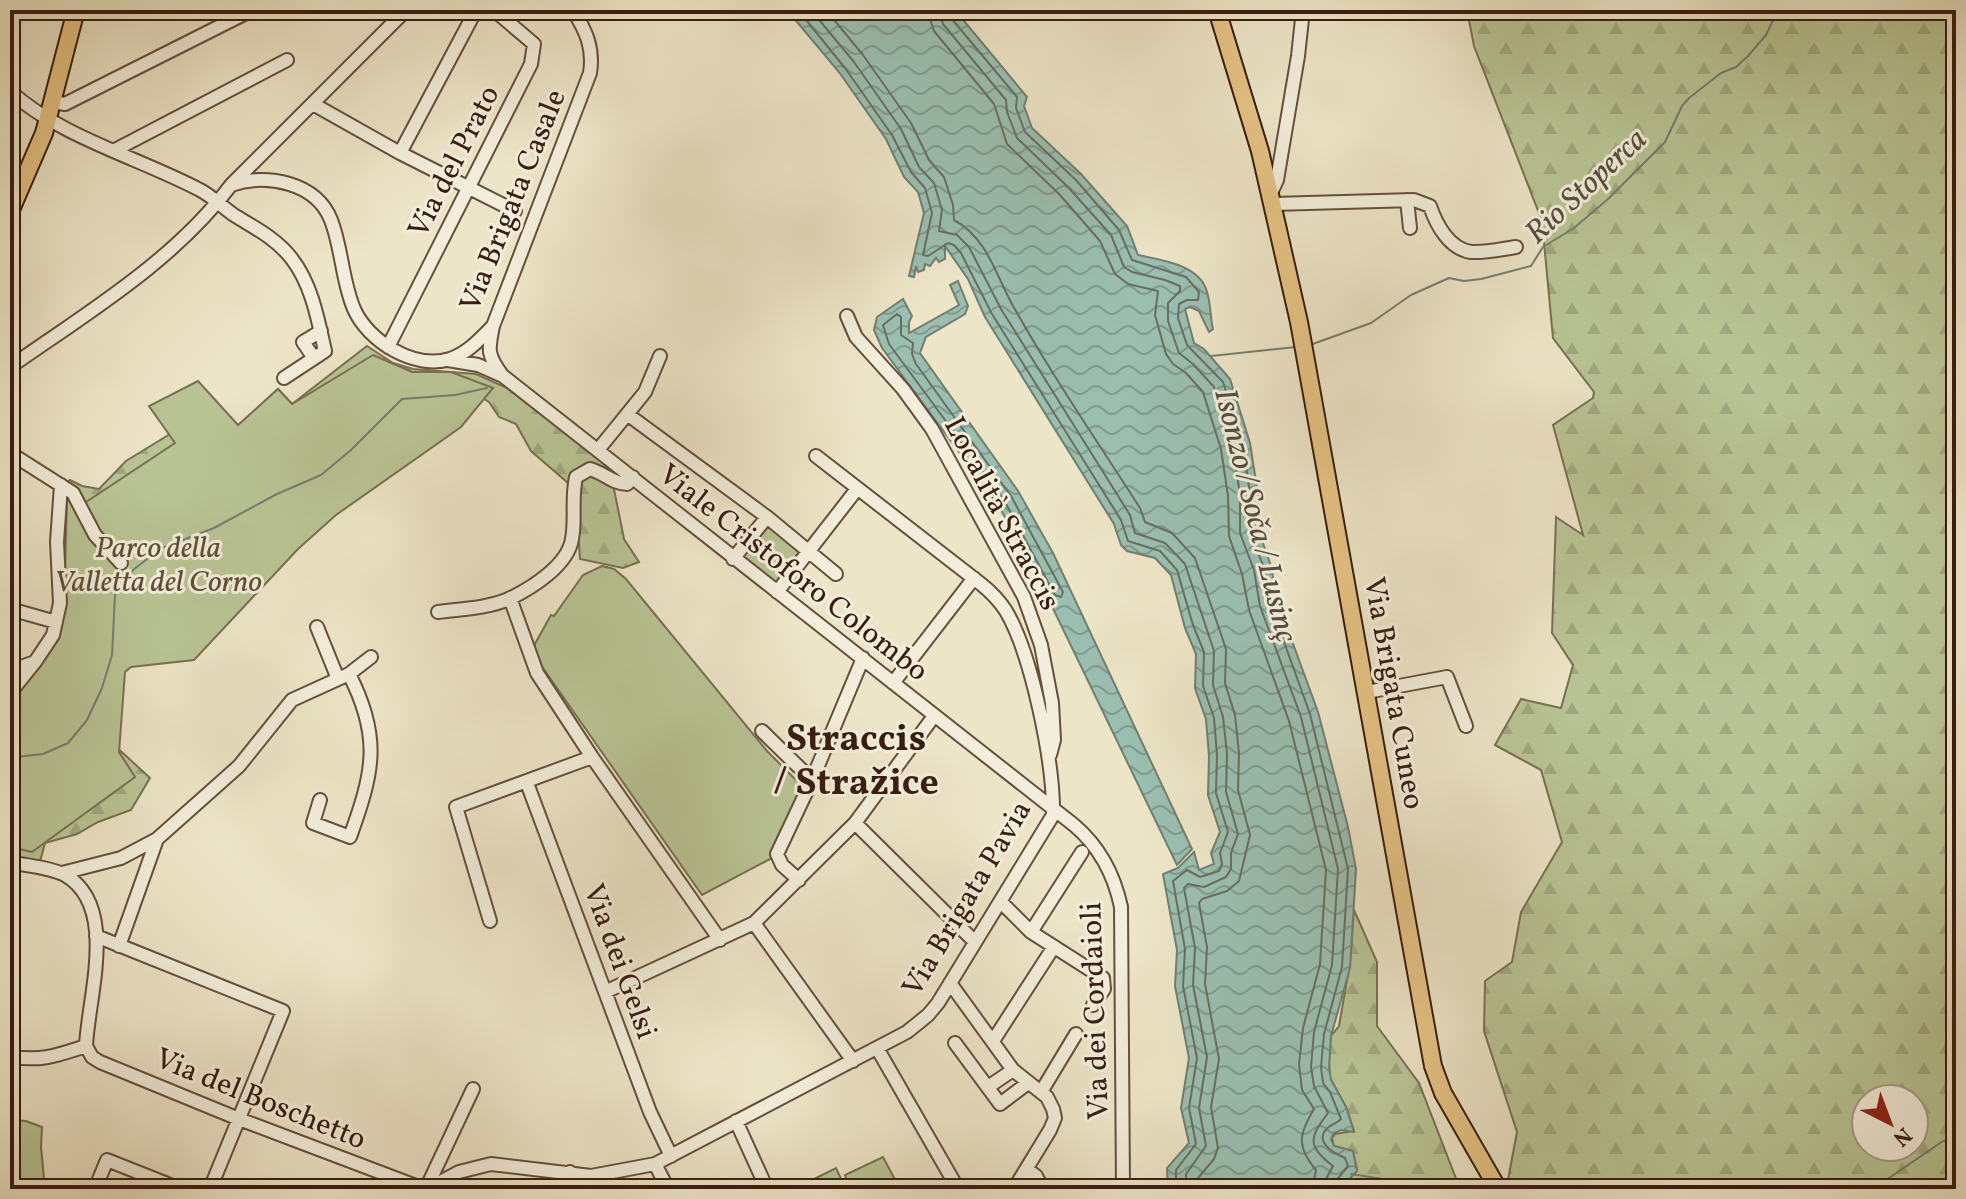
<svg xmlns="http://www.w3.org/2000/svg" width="1966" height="1199" font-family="Vollkorn,serif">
<defs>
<pattern id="forest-firs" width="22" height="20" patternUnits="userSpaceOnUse" patternTransform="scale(2)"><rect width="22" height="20" fill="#b9c495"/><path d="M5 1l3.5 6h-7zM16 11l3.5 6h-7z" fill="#a0a87f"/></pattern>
<pattern id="water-waves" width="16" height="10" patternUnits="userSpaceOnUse" patternTransform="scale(2)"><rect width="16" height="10" fill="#9abfb1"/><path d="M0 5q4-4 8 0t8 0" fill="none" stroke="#7f9b8e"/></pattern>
</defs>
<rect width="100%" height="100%" fill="#ede5c8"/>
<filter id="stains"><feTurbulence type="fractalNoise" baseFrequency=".0025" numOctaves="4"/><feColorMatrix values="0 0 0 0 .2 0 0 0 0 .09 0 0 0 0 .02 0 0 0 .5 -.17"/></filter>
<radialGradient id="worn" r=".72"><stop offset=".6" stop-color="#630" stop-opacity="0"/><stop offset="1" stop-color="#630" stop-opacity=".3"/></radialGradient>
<path fill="url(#forest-firs)" stroke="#787052" stroke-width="2" fill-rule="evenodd" d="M1467,10H1956V1189H1500L1507,1185L1517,1132L1484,1031L1485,981L1512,962L1521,912L1562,842L1541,770L1495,745L1521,699L1561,708L1573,665L1552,633L1556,517L1583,535L1553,425L1593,398L1594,392L1553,338L1542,221L1474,46ZM1866,1099H1914V1147H1866Z
M367,346L393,363L413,369L476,374L507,388L598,458L610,469L624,539L639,562L623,568L580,559L575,489L531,451L516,424L499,417L489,402L466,388L63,686L10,679L35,671L64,612L67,498L64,484L70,480L82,486L99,489L126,461L180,428L238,426L278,389L292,404Z
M112,743L150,778L131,810L98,822L77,834L45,843L39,865L10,870V778Z
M1354,910L1377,962V1026L1419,1083L1457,1181L1467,1189H1339L1357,1170L1353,1151L1334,1146L1332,1138L1335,1134L1354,1131L1346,1107L1330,1078L1329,1061L1331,1036L1339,1026L1350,963Z"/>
<path fill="#b9c495" stroke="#787052" stroke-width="2" d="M373,355L412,372H451L493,388L461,427L336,515L298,549L194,660L131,667L125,672L119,752L135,777L32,852L10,847V679L35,671L64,612L67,498L77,508L175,443L149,406L198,381L238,425L278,389L292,404Z
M767,517L809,552L777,592L733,559Z
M602,566L614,569L626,579L767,751L805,789L772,858L702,895L531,651L551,615L554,616L583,575Z
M10,1120L26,1121L42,1127L41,1147L45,1189H10Z
M883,1157L900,1189H816L812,1180L836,1168L842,1181L846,1178L845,1175Z"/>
<path fill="url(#water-waves)" stroke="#737e70" stroke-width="2" d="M787,10H955L1027,97L1024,106L1032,128L1081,174L1127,226L1138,255C1160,260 1200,264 1207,292C1211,304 1210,317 1213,329L1209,332L1199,311L1190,307L1185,309L1194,343L1204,349L1230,379L1250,443L1258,494V529L1271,566L1277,600L1318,712L1348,827L1356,869L1350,968L1331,1036L1329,1067L1331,1080L1346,1107L1354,1132L1341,1130L1334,1133L1331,1139L1334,1146L1353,1151L1357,1171L1340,1189H1168L1167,1168L1189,1143L1181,1108L1189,1058L1175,986L1177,950L1163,874L1178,868L1194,852L1199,870L1214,864L1211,853L1220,832L1208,795L1209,756L1206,719L1195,688L1196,654L1185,628L1171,575L1155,558L1127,551L1121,545L1114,524L985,317L968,279L945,246V259L939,262L936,258L930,266L925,264L924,270L918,272L916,266L914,277L909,276L924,213L918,192L904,177L886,139L839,72Z
M958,281L968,306L965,314L926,337L920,353L1018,491L1053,553L1192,849L1177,865L1032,565L998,505L882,348L874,330L877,317L903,299L912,316L909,322V333L959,305L950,285Z"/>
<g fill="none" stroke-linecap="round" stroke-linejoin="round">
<path stroke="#696e60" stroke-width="2" d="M798,10L845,68L892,135L911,172L925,188L932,213L923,255L928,256L948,243L954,245L961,253L992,314L1121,520L1128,541L1160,551L1177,570L1193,625L1204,652L1203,686L1214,718L1217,755L1216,793L1228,832L1220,853L1222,864L1219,871L1200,877L1187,870L1173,881L1185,949L1183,986L1197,1058L1189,1108L1196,1144L1176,1170V1189
M811,10L854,62L901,129L919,167L934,183L942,210L939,231L957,235L969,247L1001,309L1130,515L1135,533L1165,543L1185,564L1214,651L1213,685L1223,717L1227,754L1226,792L1238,834L1231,853V869L1226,877L1204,887L1188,884L1184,888L1195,948L1193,985L1207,1057L1199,1108L1206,1146L1186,1174V1189
M826,10L863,55L911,123L929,160L944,177L953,205L954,220C987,238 995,273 1012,304C1051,374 1097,441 1140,508L1145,522L1172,533L1195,558L1226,649L1225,683L1235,715L1239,753L1238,790L1250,835L1239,881L1227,891L1202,899L1199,903L1207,947L1205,984L1219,1059L1211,1107L1218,1148L1214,1159L1198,1178V1189
M927,10L934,31L994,104L1007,144L1060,195L1100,241L1115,274L1128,284L1158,291L1155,315L1166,354L1173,364L1186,373L1203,392L1221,449L1228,496L1229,536L1242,574L1249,610L1289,721L1326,870L1320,964L1303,1028L1299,1064L1302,1090L1314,1109C1299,1134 1296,1146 1316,1170L1312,1189
M939,10L943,24L1006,100L1007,112L1017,138L1068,187L1111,235L1124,267L1132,272L1165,280L1180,286V291L1168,303V321L1179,353L1193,364L1214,387L1233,447L1240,495V533L1254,570L1260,606L1301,717L1338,869L1332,965L1314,1032L1311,1067L1314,1086L1328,1113C1310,1137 1306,1146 1333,1166L1326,1179L1324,1189
M949,10L951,18L1017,97L1016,108L1025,132L1076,180L1119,230L1132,260L1186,277L1199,292L1198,300H1187L1179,304L1178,318L1187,345L1223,382L1243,444L1250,494V531L1264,568L1270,603L1310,714L1348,869L1342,967L1324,1034L1321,1067L1323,1083L1330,1092L1341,1119C1338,1122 1334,1124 1330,1126C1311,1140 1333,1153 1345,1158L1348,1166L1335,1182L1334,1189
M897,314L901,317V335L913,343L912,354L916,364L1011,496L1063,592L1061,597L1055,595L1004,500L889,344L883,325Z"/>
<path stroke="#737e70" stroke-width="2" d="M1310,345L1371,323L1411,295L1449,278L1464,281L1481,279L1531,266L1543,247L1574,228L1608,199L1665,142L1682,106L1689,98L1721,73L1736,67L1748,56L1766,35L1778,10
M1211,356L1296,347
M10,752L16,757L43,754L68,743L87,720L102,688L112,655L115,595L134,569L162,548L214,528L277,494L321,475L351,450L402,399L455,395L487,388
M1351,1174L1389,1180L1416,1189
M1873,1189L1943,1141L1956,1138"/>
<g stroke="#654f3d" stroke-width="16">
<path id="minor" d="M10,91C58,136 142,159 200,190C212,196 222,207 234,215C255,228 277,239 292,259C312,285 318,320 325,351L284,378
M53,102L65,104L252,10
M313,104L400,153L515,211
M113,151L287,60
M400,153L476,10
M231,185C266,173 316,182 331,220C342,248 342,281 354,309C368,341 414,370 450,359C468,353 480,339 493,326L590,73C594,48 586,31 573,10
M1271,193L1277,180L1298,56L1303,10
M1407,200L1410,228
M1273,204L1414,200L1430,206C1436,224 1449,249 1471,252C1485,253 1502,249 1516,247
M847,316L856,337L903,389L932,429L1024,597L1041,645L1052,703L1054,740L1050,755
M493,326C488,350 487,355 502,375
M388,347L531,64L534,44L494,10
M314,358L303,342L321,331
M448,360L478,365L503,376L1074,825C1100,847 1114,874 1121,907L1123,1189
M10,367C87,313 174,261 231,185L406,10
M627,414L767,517L836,574
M598,450L645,392L660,356
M10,453L73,493L95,535L121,563
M733,559L767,517
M777,592L857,489
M510,598L537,673L592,757L720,940
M10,609L56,622
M438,612C461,609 490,608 511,598C533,587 568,565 572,539C576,518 571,500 576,477L590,469C604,473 614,484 627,484L633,477
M317,627L338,679
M10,671L35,662L53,635L60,603L57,542L61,485
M893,683L974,578
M1367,692L1447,677L1466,726
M10,693L35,662
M762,731L812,780
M527,783L650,1112L671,1156
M320,800L313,823L350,837C373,773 382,738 349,674
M855,823L975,942
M10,862C27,866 50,867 65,875C119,906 88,997 86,1046
M62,873L121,858L157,839L239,766L292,700L349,674L371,657
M799,880L782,865L777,854L812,780L863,658
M1001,902L1031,932L1103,978L1104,989L1093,1005
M490,921L456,807L592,757
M754,923L853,1061
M1031,932L1082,852
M96,936L283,1011L210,1189
M119,946L157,839
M950,983L1013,1070L1047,1097L1053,1109L1055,1118L1050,1130L1014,1189
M605,992L754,923L855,823L934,716
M993,1041L1053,948
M955,1043L1000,1104L1028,1083
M86,1046L92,1057L100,1062L239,1119L424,1189
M877,1048L958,1189
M10,1057C44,1061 55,1056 86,1046
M988,1087L1013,1070
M1041,1092L1076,1034
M736,1121L767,1189
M655,1164L668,1189
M1027,1169L1036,1176L1043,1189
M570,1172L575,1189
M95,1189L107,1160L180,1189
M426,1189L473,1089
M427,1189L459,1172L491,1164L591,1176L655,1164L907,1032L928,1015L938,1003L1053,815C1054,764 1032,655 1006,611C999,600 991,592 981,584L816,456
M1951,1189L1956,1187"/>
</g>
<g stroke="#381d0f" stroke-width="20">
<path id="major" d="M1217,10L1260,151L1299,322L1433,1066L1443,1093L1498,1189
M10,212L44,133L76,10"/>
</g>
<use href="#minor" stroke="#f3eedb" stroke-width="12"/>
<use href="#major" stroke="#e6c284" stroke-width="16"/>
</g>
<g text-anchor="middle" stroke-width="6" stroke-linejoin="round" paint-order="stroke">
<g font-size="30" fill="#381d0f" stroke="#f3eedb">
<text transform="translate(453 161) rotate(-63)" y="10">Via del Prato</text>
<text transform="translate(512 200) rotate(-68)" y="10">Via Brigata Casale</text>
<text transform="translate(1003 513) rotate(62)" y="10">Località Straccis</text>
<text transform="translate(794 572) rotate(38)" y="10">Viale Cristoforo Colombo</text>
<text transform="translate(1395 693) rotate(80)" y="10">Via Brigata Cuneo</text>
<text transform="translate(966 898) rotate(-59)" y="10">Via Brigata Pavia</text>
<text transform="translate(621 961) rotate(70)" y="10">Via dei Gelsi</text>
<text transform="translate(1094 1011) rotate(-92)" y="10">Via dei Cordaioli</text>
<text transform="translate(261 1098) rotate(22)" y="10">Via del Boschetto</text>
</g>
<g font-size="30" font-style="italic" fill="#5f4f37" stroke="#f3eedb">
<text x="158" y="557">Parco della<tspan x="158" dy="34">Valletta del Corno</tspan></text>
</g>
<g font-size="32" font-style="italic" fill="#554e40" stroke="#f3eedb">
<text transform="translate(1585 185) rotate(-43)" y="11">Rio Stoperca</text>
<text transform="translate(1257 515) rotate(76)" y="11">Isonzo / Soča / Lusinç</text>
</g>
<g font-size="38" font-weight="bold" fill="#381d0f" stroke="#f3eedb">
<text x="856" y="750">Straccis<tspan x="856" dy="44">/ Stražice</tspan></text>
</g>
</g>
<rect width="1966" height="1199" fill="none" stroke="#ede5c8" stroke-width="40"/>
<rect x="12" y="12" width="1942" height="1175" fill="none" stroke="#381d0f" stroke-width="4"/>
<rect x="20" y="20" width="1926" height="1159" fill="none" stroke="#381d0f" stroke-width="2"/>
<g transform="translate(1890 1123) rotate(138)"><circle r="38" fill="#f3eedb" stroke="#a89a89" stroke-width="2"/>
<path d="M0-6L14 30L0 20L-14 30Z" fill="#8f2418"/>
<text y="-12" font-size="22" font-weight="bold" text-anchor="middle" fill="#381d0f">N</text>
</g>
<rect width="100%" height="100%" filter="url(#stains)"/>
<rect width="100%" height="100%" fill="url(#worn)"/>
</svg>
